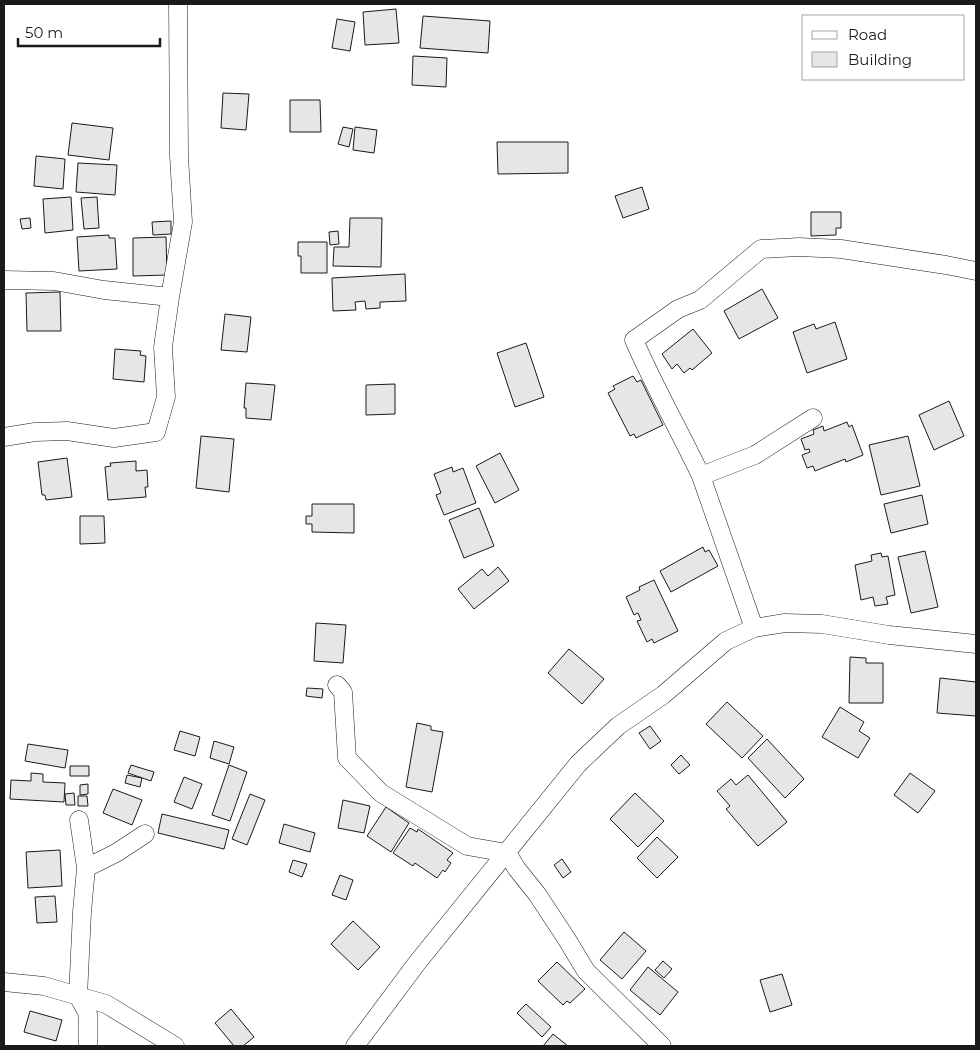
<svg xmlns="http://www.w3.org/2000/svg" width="980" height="1050" font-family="Montserrat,sans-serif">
<rect width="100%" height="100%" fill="#fff"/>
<path fill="#e6e6e6" stroke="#1a1a1a" d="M396,9L399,43L365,45L363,12Z
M423,16L490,21L488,53L420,48Z
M337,19L355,22L350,51L332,48Z
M413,56L447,58L446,87L412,85Z
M223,93L249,94L246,130L221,128Z
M290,100H320L321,132H290Z
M72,123L113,128L109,160L68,155Z
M343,127L353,129L349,147L338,144Z
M355,127L377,130L374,153L353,150Z
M497,142H568V173L498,174Z
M36,156L65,159L63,189L34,186Z
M78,163L117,165L115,195L76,192Z
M642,187L649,209L623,218L615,196Z
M71,197L73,230L45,233L43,199Z
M97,197L99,228L84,229L81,198Z
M811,212H841V228H836V235L811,236Z
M30,218L31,228L22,229L20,219Z
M350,218H382L381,267L333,266L334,247H349Z
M171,221V234L153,235L152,222Z
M338,231L339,244L330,245L329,232Z
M109,235V238H115L117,269L79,271L77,237Z
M166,237L167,275L133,276V238Z
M298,242H327V273H301V256H298Z
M405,274L406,301L380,302V308L366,309L365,301L355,302L356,310L333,311L332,278Z
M762,289L778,318L739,339L724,311Z
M60,292L61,331H27L26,293Z
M225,314L251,317L247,352L221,350Z
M835,322L847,359L807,373L793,332L814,324L816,329Z
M693,329L712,353L692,370L690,368L684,373L677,364L672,369L662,354Z
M526,343L544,397L515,407L497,353Z
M115,349L141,351L140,355L146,356L144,382L113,379Z
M633,376L637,382L641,380L663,425L636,438L634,434L630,436L608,393L615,389L613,386Z
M246,383L275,385L271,420L246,418V408H244Z
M395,384V414L366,415V385Z
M949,401L964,436L934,450L919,415Z
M847,422L849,427L852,425L863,455L846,462L845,459L815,471L813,466L807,468L802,455L810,452L809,449L805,450L801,439L814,434L813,430L823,426L824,431Z
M201,436L234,439L229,492L196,488Z
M908,436L920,486L881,495L869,445Z
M500,453L519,490L495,503L476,466Z
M67,458L72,497L46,500L45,495H42L38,462Z
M136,461V471L147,470L148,487H145L146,497L108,500L105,467L111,466L110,463Z
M452,467L453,472L463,468L476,503L444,515L436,495L441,493L434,474Z
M922,495L928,524L891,533L884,504Z
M312,504H354V533L312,532V524H306V516H312Z
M479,508L494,546L464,558L449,520Z
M80,516H104L105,543L80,544Z
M703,547L705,552L709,550L718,566L671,592L660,571Z
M925,551L938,607L911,613L898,557Z
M881,553L882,557L888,556L895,595L886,597L888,604L875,606L873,597L861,600L855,565L872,561L871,555Z
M498,567L509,581L474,609L458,589L482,569L488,576Z
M654,580L678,631L654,643L652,639L647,642L637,621L641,620L638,613L634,615L626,597L640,590L639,587Z
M316,623L346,625L343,663L314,661Z
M569,649L604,679L582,704L548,673Z
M850,657L866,658V663H883V703H849Z
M940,678L976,682V716L937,713Z
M307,688L323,689L322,698L306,696Z
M727,702L763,736L742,758L706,724Z
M840,707L864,722L859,731L870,738L858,758L822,737Z
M417,723L431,726V730L443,732L432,792L406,787Z
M650,726L661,741L650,749L639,733Z
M180,731L200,737L195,756L174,750Z
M767,739L804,779L785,798L748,758Z
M214,741L234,747L229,764L210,758Z
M28,744L68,750L65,768L25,761Z
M681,755L690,765L679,774L671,765Z
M131,765L154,772L151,781L128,773Z
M229,765L247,772L230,821L212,815Z
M70,766H89V776H70Z
M31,773L43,774V782L65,783L64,802L10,799L11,780L31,781Z
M910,773L935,791L918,813L894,795Z
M127,775L142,778L140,787L125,783Z
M748,775L787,822L758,846L726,809L730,806L717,791L731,779L736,785Z
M184,777L202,784L192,809L174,802Z
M88,784V794L80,795V785Z
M113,789L142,800L132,825L103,813Z
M74,793L75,805H66L65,794Z
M635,793L664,821L638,847L610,819Z
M250,794L265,800L247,845L232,839Z
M78,796H87L88,806H78Z
M343,800L370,806L364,833L338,828Z
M386,807L409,823L391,852L367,836Z
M162,814L229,830L224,849L158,833Z
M284,824L315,833L310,852L279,843Z
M410,828L417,832L418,829L453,853L447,860L451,863L445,872L443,870L437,878L415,863L413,866L393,853Z
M657,837L678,857L657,878L637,858Z
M60,850L62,886L28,888L26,852Z
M562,859L571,872L563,878L554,865Z
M293,860L307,864L302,877L289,872Z
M340,875L353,880L346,900L332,895Z
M55,896L57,922L37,923L35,897Z
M353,921L380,947L358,970L331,944Z
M624,932L646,951L622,979L600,960Z
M663,961L672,969L664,978L655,970Z
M557,962L585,989L570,1003L567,1001L563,1005L538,981Z
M648,967L678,992L660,1015L630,990Z
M782,974L792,1005L770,1012L760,980Z
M526,1004L551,1027L542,1037L517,1013Z
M231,1009L254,1037L243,1046H234L215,1023Z
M30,1011L62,1020L56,1041L24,1032Z
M553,1034L568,1046H543Z"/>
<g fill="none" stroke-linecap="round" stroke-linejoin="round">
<g stroke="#1a1a1a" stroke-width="19">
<path id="minor" d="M4,280L54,281L104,290L170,297L183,222L179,156L178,4
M4,437L35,432L67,431L114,438L156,432L166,397L163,347L170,297
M701,476C679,430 654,386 634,340L678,309L700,300L761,249L799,247L841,249L946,265L976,271
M754,628L701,476L755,455L813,418
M337,685L343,692L347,758L381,793L467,846L507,853L517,869L537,894L566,938L586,971L662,1046
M79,820L86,868L82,912L78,996L88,1014V1046
M86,868L116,853L145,834
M4,982L44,986L106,1004L175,1046
M355,1046L417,963L578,764L618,726L663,695L726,641L754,628L785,623L822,624L889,635L976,644"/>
</g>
<use href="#minor" stroke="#fff" stroke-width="18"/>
</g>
<rect width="980" height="1050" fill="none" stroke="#1a1a1a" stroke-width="10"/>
<rect x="802" y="15" width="162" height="65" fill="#ffffff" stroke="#a3a3a3"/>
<rect x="812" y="31" width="25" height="8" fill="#ffffff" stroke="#a3a3a3"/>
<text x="848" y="40" font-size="15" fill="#1a1a1a">Road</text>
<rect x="812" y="52" width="25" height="15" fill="#e6e6e6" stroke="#a3a3a3"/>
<text x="848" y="65" font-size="15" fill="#1a1a1a">Building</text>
<path d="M18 38v8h142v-8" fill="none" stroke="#1a1a1a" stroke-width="2.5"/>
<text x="25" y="38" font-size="15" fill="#1a1a1a" stroke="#ffffff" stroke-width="4" paint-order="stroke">50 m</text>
</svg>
